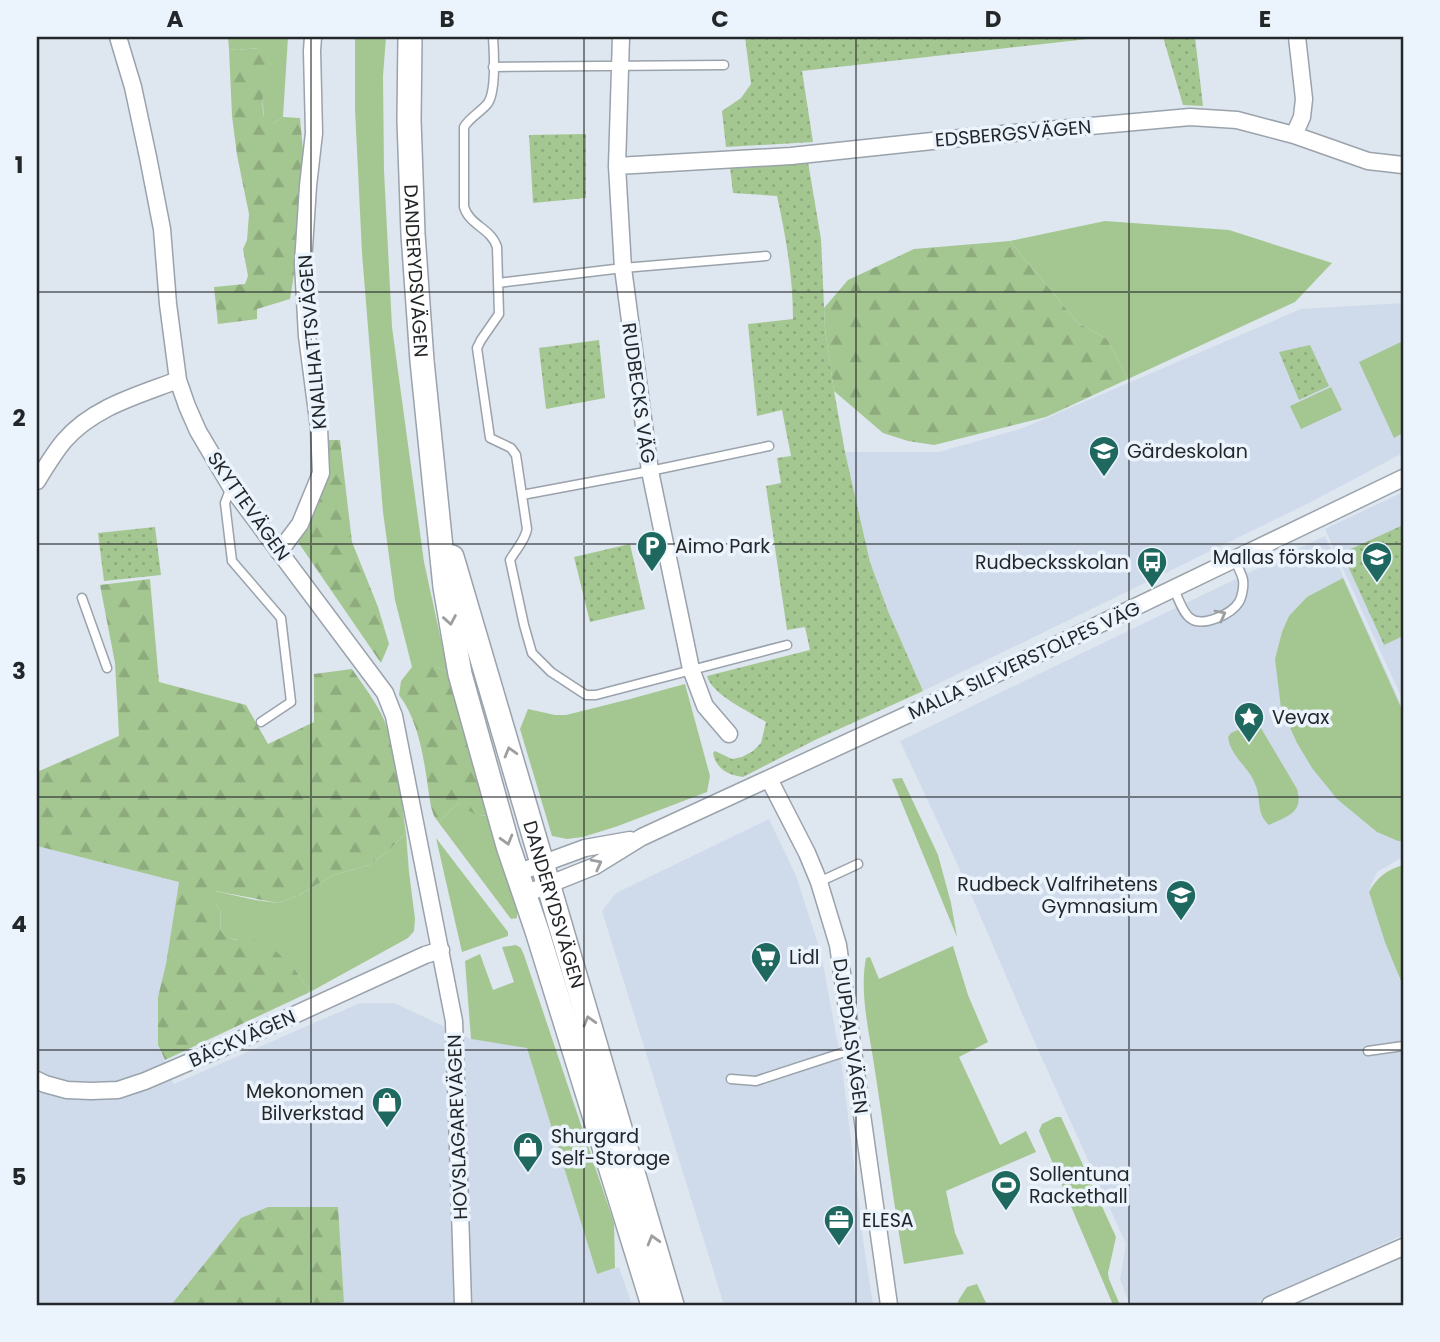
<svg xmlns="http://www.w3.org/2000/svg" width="1440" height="1342" font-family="Poppins,sans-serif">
<defs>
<pattern id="forest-firs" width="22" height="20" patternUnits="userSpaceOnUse" patternTransform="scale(1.75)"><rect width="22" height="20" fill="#a4c791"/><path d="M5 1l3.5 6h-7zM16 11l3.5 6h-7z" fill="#8dab7d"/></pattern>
<pattern id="park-dots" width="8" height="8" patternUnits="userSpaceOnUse" patternTransform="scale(1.75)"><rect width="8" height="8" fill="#a4c791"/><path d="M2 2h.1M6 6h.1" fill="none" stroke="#8dab7d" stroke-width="1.8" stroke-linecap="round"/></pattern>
</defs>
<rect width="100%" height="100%" fill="#dee6f0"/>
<path fill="#cfdbeb" d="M1403,303V453L1309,503L923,691L888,611L870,562L845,452H939L1023,428L1301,309Z
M1403,492V701L1325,529Z
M1325,536L1403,709V858L1399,859L1377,872L1369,890L1403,989V1235L1251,1305H1130L1120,1279L1126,1244L1031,1034L967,885L900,741Z
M769,819L796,876L821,953L842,1067L864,1247L873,1305H724L602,911L616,893Z
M37,846L179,882L166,964L158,997V1045L174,1084L360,1003H394L471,1039L527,1047L597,1274L619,1267L632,1305H330L344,1301L337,1207L241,1218L171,1305H88L86,1304L75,1305H37Z"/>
<path fill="#a4c791" d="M228,37H288L283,117L273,124H266L264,120L259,48L237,50L229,49Z
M355,37H386L383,76L384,171L392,327L424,562L448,672L436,667H412L395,600L383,512L362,253L355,109Z
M1105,221L1229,230L1332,263L1295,302L1128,379L1107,339L1078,323L1010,241Z
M1403,341V433L1394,438L1359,362Z
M1331,387L1342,410L1301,429L1290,406Z
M1343,578L1403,712V841H1398L1377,832L1337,799L1312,768L1297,743L1281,708L1275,659L1282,632L1289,616L1307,597Z
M685,684L710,776L707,792L618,826L583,837L567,839L552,836L520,729L528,709L555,715H566L630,699Z
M1253,723L1261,728L1297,789C1304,813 1287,816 1269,825C1255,812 1262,799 1255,784C1248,765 1231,758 1228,737L1231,733Z
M902,778L938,855L951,903L957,937L892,779Z
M460,803L482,816L487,815L517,903V918L511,919L439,823L451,809Z
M406,833L409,872L415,919L414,931L408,938L310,992L294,968L239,940L228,938L221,931L220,909L215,904V891L255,900L278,903L299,895L334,875L369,865L387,852Z
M436,838L508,932V936L462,952Z
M1403,865V986L1385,942L1369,892C1377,877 1387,870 1403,865Z
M516,945L521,948L524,955L614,1223L615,1268L597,1274L527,1048L471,1039L465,961L480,954L493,990L514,982L502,947Z
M953,946L968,995L988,1042L959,1057L1000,1145L1026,1131L1036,1152L946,1191L955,1233L964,1254L904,1264C893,1200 885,1135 875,1071C870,1035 859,995 866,958L870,957L879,979Z
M1056,1117H1061L1116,1237L1108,1273L1109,1279L1120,1305H1113L1039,1131L1042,1124Z
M977,1284L987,1305H958V1301L967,1287Z"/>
<path fill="url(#forest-firs)" d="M259,48L264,51C269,75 257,101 266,124H273L283,117L300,118L304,161L299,244L290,299L257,309V319L218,324L214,287L245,284L248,276L243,249L247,240L249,214L237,155L232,116L229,49L237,50Z
M1010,241L1078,323L1107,339L1128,379L1046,417L934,445L908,441L883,433L834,391L825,329L824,308L848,280L914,249Z
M329,440H340L352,542L378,607L389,644L381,663L298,542L324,480Z
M150,579L159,682L246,705L268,744L314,722V674L352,669C365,688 381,708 388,730C399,762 401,800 406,833L387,852L369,865L334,875L299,895L278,903L215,891V904L220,909L221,931C230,940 236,942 247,937L268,944L294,968L310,992L165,1060L158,1045V997L166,964L179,882L37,846V772L119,736L115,663L100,585Z
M412,667H436L448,672L460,707L487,815C476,818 468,810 460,803L451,809L439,823L434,816L431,807C425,771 422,725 399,695L401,681Z
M268,1207H338L344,1302L330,1305H171L241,1218Z"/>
<path fill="url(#park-dots)" d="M745,37H1106L802,71L813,142L726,147L722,111L741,98L751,84Z
M1163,37H1195L1203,106L1183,105Z
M586,134V198L533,203L529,135Z
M808,162L821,239L825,329L834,391L845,452L870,562L888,611L923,691L815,740L743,777C728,775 716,769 713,753L715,751L732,759L742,757L753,751L761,743L766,722C750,712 712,695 707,676L810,650L805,627L787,630L766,486L781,483L777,458L791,456L782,410L757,416L748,324L793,319C793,277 786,237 777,196L733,193L730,167Z
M599,340L605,398L546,409L539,348Z
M1310,345L1329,386L1299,400L1279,352Z
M1403,525V636L1384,645L1342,553Z
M155,527L161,575L104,581L98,533Z
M630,544L645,609L590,622L574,557Z"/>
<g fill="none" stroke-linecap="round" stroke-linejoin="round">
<g stroke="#9aa2ab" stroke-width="11">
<path id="service" d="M493,37C494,52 496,91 488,103C481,112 470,117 464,127V207C470,226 491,228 497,247L499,314L481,340L477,348L490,438L511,448L516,455L527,529C525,541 516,549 510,560L524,625L532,653L551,672L586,695H596L787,645
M493,67L724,65
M498,283L623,268L766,256
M231,487L225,503L232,561L281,618L291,702L261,722
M522,495L650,471L769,446
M1174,589C1178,598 1183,613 1190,618C1202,628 1232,614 1239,602C1242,597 1244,586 1243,580C1242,574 1237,566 1235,560
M82,598L107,668
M819,882L858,864
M1368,1051L1403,1046
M731,1079L756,1081L854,1049"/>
</g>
<g stroke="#9aa2ab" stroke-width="19">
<path id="minor" d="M118,37L133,87L148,157L162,229L168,304L178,380L187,406L198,431L231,487L385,693L394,716L454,1021L463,1305
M621,37L617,166L623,268L650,471L691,669L705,706L729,734
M1294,135L1302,117L1304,99L1297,37
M617,166L791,156L970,137L1190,117L1237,120L1294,135L1368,161L1403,165
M37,481C45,468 54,453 64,441C93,407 139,395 178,380
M279,552L300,524L321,473L319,428L307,336L303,263L308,186L314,133L312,51L313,37
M769,779L807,853L819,882L838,945L889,1305
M517,873L585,848L630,840
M525,894L595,866L642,837L998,673L1403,478
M37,1080L45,1084L67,1090L91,1091L118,1090L145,1081L222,1048L425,955L441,950
M1270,1305L1403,1247"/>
</g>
<g stroke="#9aa2ab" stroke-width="26">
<g id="secondary">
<path id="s1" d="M410,37L409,120L413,234L422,361L445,587L460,674L508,846L537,931L653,1305"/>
<path id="s2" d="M452,557L672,1305"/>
</g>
</g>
<use href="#service" stroke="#fff" stroke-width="8"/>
<use href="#minor" stroke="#fff" stroke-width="16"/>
<use href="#secondary" stroke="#fff" stroke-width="23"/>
</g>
<defs><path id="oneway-chevron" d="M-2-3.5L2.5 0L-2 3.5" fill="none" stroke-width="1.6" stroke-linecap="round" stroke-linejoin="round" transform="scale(1.75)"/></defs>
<g stroke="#9c9e9f">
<use href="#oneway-chevron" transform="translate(1221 615) rotate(-28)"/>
<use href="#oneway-chevron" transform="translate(450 620) rotate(80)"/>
<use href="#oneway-chevron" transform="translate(510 752) rotate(-106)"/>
<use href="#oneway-chevron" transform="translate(507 840) rotate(74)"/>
<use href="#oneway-chevron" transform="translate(597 864) rotate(-28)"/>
<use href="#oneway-chevron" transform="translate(589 1021) rotate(-106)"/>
<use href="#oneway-chevron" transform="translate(653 1240) rotate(-106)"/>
</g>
<path fill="none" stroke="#24272a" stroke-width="2" stroke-opacity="0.55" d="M311,37V1305M584,37V1305M856,37V1305M1129,37V1305M37,292H1403M37,544H1403M37,797H1403M37,1050H1403"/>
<defs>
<g id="school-pin" transform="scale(1.575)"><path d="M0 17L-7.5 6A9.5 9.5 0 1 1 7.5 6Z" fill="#1e6860" stroke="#ebf3fd"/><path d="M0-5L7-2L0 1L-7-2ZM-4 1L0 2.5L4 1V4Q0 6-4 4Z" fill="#fff"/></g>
<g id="parking-pin" transform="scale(1.575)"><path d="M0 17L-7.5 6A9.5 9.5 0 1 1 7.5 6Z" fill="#1e6860" stroke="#ebf3fd"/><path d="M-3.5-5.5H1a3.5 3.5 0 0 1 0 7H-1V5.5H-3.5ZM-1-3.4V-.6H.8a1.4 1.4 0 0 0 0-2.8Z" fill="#fff"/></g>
<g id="bus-pin" transform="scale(1.575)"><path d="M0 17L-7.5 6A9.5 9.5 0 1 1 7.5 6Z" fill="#1e6860" stroke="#ebf3fd"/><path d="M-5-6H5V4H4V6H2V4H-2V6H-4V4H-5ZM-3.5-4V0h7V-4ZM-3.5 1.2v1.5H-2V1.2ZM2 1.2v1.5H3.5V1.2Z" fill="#fff"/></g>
<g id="sight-pin" transform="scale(1.575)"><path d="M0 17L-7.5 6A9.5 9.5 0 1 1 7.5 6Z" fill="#1e6860" stroke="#ebf3fd"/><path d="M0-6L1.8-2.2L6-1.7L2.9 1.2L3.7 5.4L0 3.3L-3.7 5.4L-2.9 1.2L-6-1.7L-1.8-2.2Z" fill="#fff"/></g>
<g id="supermarket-pin" transform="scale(1.575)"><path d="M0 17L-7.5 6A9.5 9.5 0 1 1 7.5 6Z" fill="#1e6860" stroke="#ebf3fd"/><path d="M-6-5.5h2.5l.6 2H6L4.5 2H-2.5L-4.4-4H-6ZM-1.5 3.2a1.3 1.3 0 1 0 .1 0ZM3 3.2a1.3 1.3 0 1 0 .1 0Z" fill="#fff"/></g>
<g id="shop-pin" transform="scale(1.575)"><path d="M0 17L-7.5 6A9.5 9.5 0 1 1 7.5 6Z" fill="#1e6860" stroke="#ebf3fd"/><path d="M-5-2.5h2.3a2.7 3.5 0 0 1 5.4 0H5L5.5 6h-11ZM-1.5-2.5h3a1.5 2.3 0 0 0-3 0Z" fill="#fff"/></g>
<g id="stadium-pin" transform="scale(1.575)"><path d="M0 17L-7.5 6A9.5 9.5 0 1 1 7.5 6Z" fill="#1e6860" stroke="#ebf3fd"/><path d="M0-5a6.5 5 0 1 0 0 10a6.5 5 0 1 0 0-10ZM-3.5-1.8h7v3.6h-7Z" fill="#fff"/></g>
<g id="office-pin" transform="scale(1.575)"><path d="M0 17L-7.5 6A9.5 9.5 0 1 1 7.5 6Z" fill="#1e6860" stroke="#ebf3fd"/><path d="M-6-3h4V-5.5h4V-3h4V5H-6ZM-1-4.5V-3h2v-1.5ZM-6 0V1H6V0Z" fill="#fff"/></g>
</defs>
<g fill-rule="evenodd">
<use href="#school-pin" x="1104" y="451"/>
<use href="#parking-pin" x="652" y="546"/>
<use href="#school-pin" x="1377" y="557"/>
<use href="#bus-pin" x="1152" y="562"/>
<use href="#sight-pin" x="1249" y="717"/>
<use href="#school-pin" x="1181" y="895"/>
<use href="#supermarket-pin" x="766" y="957"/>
<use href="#shop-pin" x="387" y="1102"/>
<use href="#shop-pin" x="528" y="1147"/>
<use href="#stadium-pin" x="1006" y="1185"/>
<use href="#office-pin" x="839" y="1220"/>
</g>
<g text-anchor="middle" stroke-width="7" stroke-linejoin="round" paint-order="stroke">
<g font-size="19" fill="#24272a" stroke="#ebf3fd">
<text transform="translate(1013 133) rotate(-5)" y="7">EDSBERGSVÄGEN</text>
<text dy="7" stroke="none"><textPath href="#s1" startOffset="234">DANDERYDSVÄGEN</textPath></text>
<text transform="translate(312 342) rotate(-95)" y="7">KNALLHATTSVÄGEN</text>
<text transform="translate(639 393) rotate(82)" y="7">RUDBECKS VÄG</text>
<text transform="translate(249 506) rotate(55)" y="7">SKYTTEVÄGEN</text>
<text transform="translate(1024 660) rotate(-25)" y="7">MALLA SILFVERSTOLPES VÄG</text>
<text dy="7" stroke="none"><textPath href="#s2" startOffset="362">DANDERYDSVÄGEN</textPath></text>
<text transform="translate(851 1036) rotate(82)" y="7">DJUPDALSVÄGEN</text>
<text transform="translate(242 1038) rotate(-24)" y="7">BÄCKVÄGEN</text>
<text transform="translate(457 1127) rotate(-92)" y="7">HOVSLAGAREVÄGEN</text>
</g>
<g font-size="19" fill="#24272a" stroke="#ebf3fd" text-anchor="start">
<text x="1127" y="458">Gärdeskolan</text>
<text x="675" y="553">Aimo Park</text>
<text x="1354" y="564" text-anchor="end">Mallas förskola</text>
<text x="1129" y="569" text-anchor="end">Rudbecksskolan</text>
<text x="1272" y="724">Vevax</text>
<text x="1158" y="891" text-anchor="end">Rudbeck Valfrihetens<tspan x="1158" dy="22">Gymnasium</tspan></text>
<text x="789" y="964">Lidl</text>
<text x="364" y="1098" text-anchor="end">Mekonomen<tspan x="364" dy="22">Bilverkstad</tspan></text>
<text x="551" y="1143">Shurgard<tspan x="551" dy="22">Self-Storage</tspan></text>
<text x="1029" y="1181">Sollentuna<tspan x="1029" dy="22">Rackethall</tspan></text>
<text x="862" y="1227">ELESA</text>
</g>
</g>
<rect width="1440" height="1342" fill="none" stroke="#ebf3fd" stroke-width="77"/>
<rect x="38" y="38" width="1364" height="1266" fill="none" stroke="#24272a" stroke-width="2.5"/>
<g font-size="23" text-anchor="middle" font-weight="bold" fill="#24272a">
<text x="175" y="27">A</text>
<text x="447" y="27">B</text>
<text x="720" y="27">C</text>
<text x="993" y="27">D</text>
<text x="1265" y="27">E</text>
<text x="19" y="173">1</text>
<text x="19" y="426">2</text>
<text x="19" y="679">3</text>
<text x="19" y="932">4</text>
<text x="19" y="1185">5</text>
</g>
</svg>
